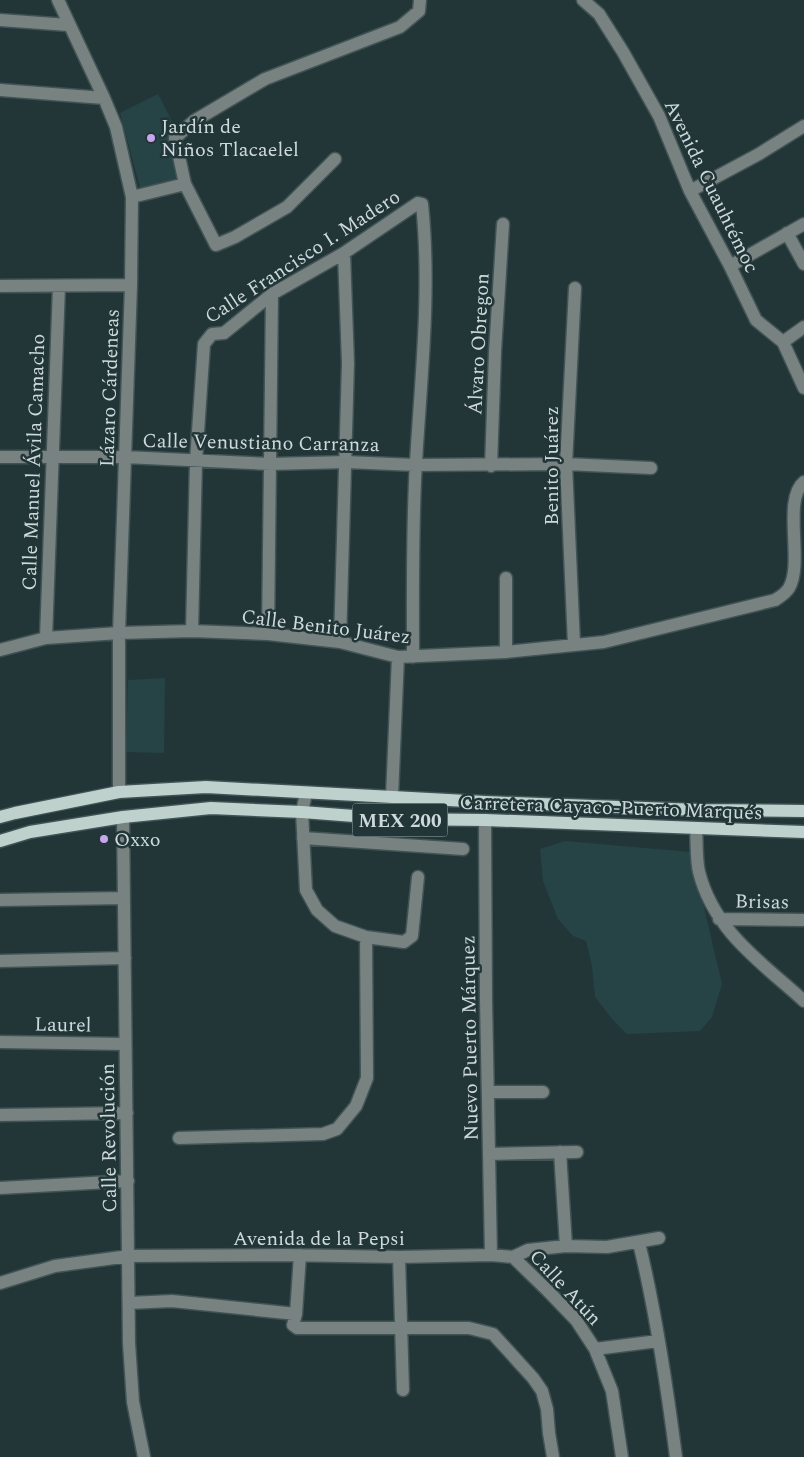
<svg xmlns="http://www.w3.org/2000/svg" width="804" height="1457" font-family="Spectral,serif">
<rect width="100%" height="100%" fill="#223638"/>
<path fill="#264346" d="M158,94L176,129L179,177L174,186L141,191L120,113Z
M165,678L164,753L126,752L128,680Z
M565,841L691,852L722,984L712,1017L700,1031L627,1034L612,1019L595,997L592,966L586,941L573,936L558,919L543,881L540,849Z"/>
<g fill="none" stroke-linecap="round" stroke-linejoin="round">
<g stroke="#415355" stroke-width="15">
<path id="minor" d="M58,0L104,98L116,127L132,197L131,285L119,633V792
M583,0L599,14L623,52L659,116L690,191L730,266L756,320L783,342L804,388
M0,20L68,25
M0,90L104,98
M335,159L287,207L235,237L216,245L185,184L175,138L194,121L265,79L400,27L419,11L420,0
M690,191L759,154L804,126
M132,197L185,184
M787,233L804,264
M730,266L804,224
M0,286L131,285
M783,342L804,327
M0,457H125L271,464L346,462L415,465L566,464L651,468
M491,466L495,352L503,224
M192,631L196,461L204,344L212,334L224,333L272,294L344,253L418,203L422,204C431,290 421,377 416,462C412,527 413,592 413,657
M268,634L272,294
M46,638L59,286
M340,642L348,363L344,253
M574,644L566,464L575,288
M0,650L46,638L119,633L192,631L268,634L340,642L398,657L506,652L604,642L775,600C780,597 786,593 789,588C804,563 782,500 804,482
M506,652V578
M306,793L302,812L306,890L317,910L335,926L366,937L404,942L412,936L418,877
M392,797L398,657
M123,817L129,1343L133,1402L144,1457
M485,820L486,1000L491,1255
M696,829C697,843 696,859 699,872C714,931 761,962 804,1001
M303,838L463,849
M0,900L124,898
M719,919L804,920
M0,961L125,958
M0,1042L125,1044
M489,1092H543
M0,1115L127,1113
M179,1138L323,1134L337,1129L356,1106L367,1078L366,937
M560,1152L566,1246
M489,1154L577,1152
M0,1188L128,1181
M639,1243C656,1312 667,1387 676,1457
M399,1257L403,1390
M513,1257L548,1291L576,1320L595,1349L612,1391L622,1457
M0,1283L55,1266L129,1256L284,1255L399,1257L491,1255L513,1257L528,1250L566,1246L607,1247L659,1238
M129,1303L172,1301L296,1314L300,1255
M296,1314L293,1325L297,1328H469L493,1334L533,1378L542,1391L547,1409L549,1433L553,1457
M595,1349L658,1341"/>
</g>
<g stroke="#415355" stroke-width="15">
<path id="major" d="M0,817L15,813L119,792L206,787L485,802L698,810L804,811
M0,841L30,832L123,817L211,808L302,812L393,819L485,820L804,832"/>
</g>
<use href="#minor" stroke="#788280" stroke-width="12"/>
<use href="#major" stroke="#bed1cd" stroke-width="12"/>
</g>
<g fill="#c8a6ef" stroke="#223638" stroke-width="2">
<circle cx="151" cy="138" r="5"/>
<circle cx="104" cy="839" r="5"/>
</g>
<g text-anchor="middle" stroke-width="5" stroke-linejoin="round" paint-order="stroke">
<rect fill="#223638" stroke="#9aa8a9" stroke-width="1" x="352.5" y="803.5" width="95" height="33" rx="4"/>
<g font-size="19" font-weight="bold" fill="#cdd9da">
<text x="400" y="827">MEX 200</text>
</g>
<g font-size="20" fill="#cdd9da" stroke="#223638" text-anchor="start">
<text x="161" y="133">Jardín de<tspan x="161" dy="23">Niños Tlacaelel</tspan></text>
<text x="114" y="846">Oxxo</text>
</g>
<g font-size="20" fill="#cdd9da" stroke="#223638">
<text transform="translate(712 186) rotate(64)" y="7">Avenida Cuauhtémoc</text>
<text transform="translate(302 256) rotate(-33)" y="7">Calle Francisco I. Madero</text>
<text transform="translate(478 344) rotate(-87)" y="7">Álvaro Obregon</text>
<text transform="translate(109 388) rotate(-88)" y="7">Lázaro Cárdeneas</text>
<text transform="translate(261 442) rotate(1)" y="7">Calle Venustiano Carranza</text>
<text transform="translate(33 462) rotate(-88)" y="7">Calle Manuel Ávila Camacho</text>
<text transform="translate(551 466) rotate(-90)" y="7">Benito Juárez</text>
<text transform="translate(326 626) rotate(7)" y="7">Calle Benito Juárez</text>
<text transform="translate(611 807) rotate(2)" y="7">Carretera Cayaco-Puerto Marqués</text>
<text transform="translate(762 901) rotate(1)" y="7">Brisas</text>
<text transform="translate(63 1024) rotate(1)" y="7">Laurel</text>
<text transform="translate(469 1038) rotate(-91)" y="7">Nuevo Puerto Márquez</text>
<text transform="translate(108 1138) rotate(-91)" y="7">Calle Revolución</text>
<text x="319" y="1245">Avenida de la Pepsi</text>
<text transform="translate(566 1287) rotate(47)" y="7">Calle Atún</text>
</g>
</g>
</svg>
